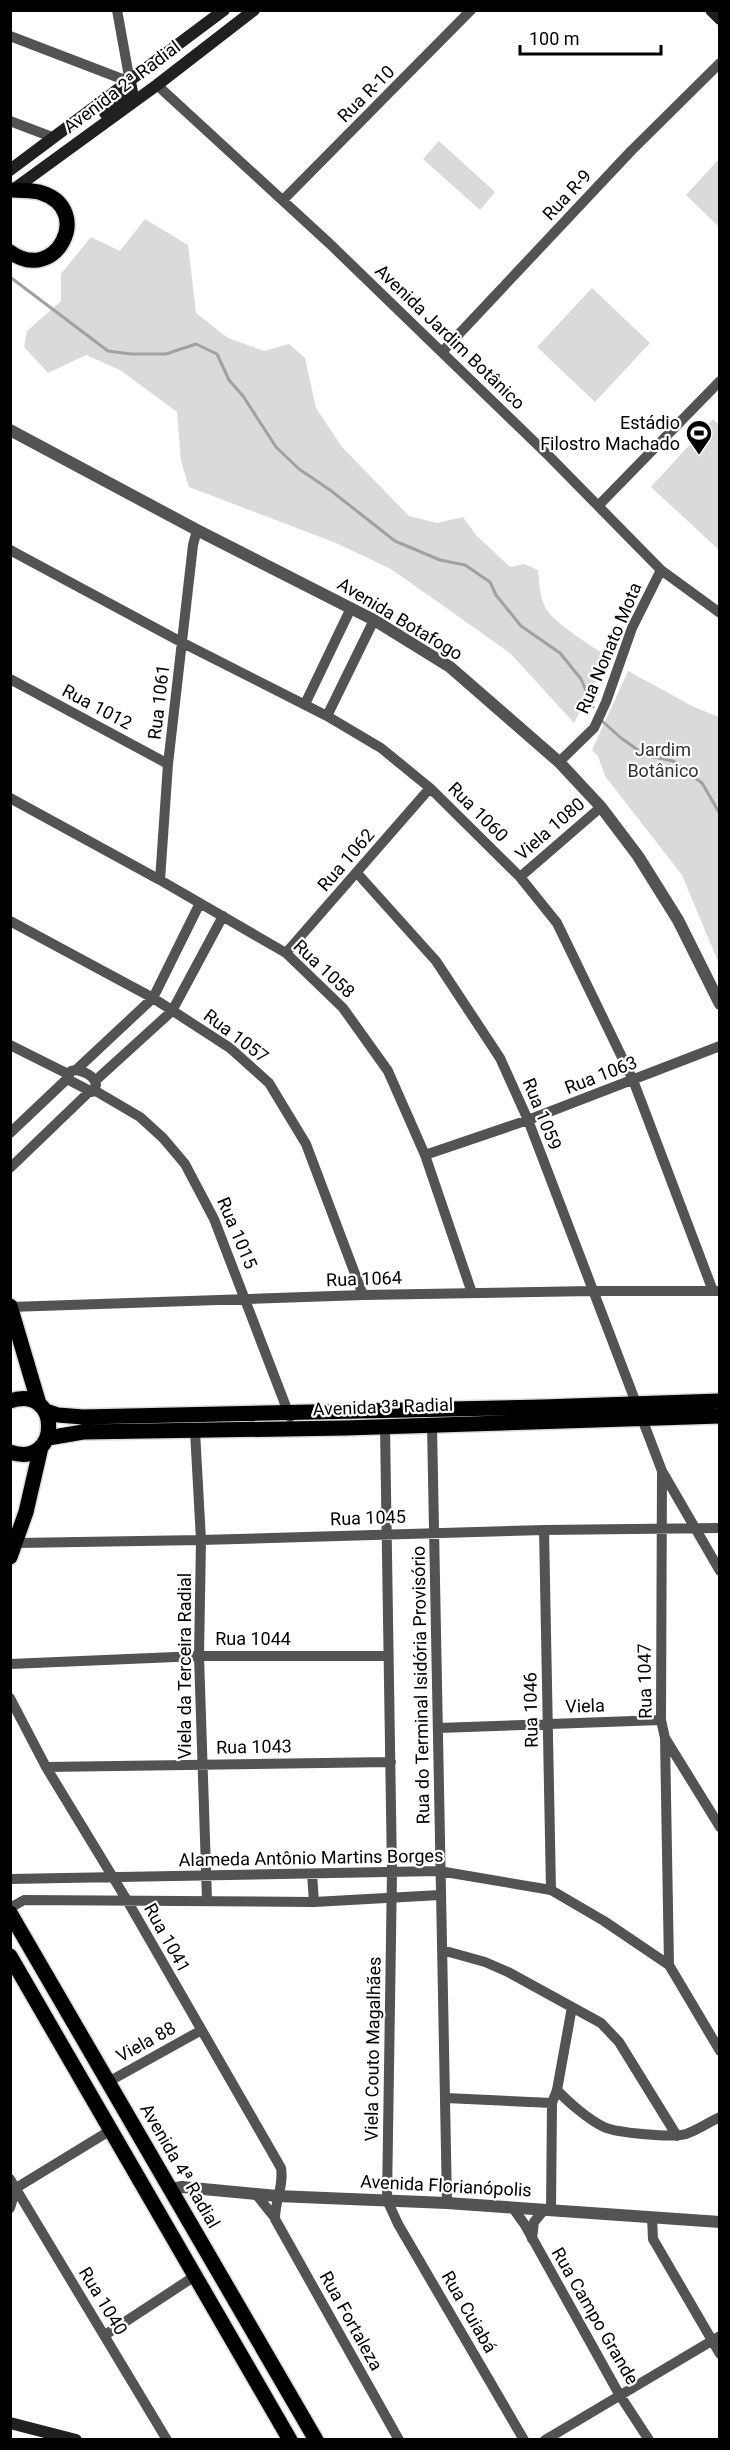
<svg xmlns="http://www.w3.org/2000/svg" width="730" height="2450" font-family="Roboto,sans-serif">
<rect width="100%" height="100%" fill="#fff"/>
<path fill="#dadada" d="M439,141L495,192L480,210L423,159Z
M719,159V227L686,195Z
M145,219L188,245L196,313L228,338L264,351L289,344L305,358L316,408L342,447L409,516L437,523L463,517L476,535L510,567L524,564L538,570C539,583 540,595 545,607C551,621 595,649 609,657L574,723L510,653L391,569L336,543L189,487L181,461L177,412L120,370L86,355L48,373L24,347L27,331L61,301V274L91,237L120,251Z
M592,288L650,343L595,402L537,347Z
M713,419L719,425V550L651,487Z
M628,671L694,707L719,717V964L682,875L605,776L598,756L592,750Z"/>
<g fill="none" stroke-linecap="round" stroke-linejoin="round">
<path stroke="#a1a1a1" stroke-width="3" d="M10,277L108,351L131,354H166L196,344L217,354L229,380L243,396L276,447L299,469L330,490L395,541L440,560L465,565L490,582L496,595L521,626L560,653L581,679L593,707
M601,720L621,738L645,755L673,761L702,783L720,814"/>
<g stroke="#dbdbdb" stroke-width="18">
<path id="primary" d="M10,252C56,285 94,210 42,193C34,190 23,191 14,190
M10,1306L39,1404
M10,1401C62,1383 61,1470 10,1452
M46,1411L58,1415L83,1417L543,1407L720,1401
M48,1438L83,1432L345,1428L720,1416
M10,1557L26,1512L41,1447
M10,1913L316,2440
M10,1956L290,2440"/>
</g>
<path stroke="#535353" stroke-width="10" d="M117,10L130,82
M10,36L130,82
M157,85L330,244L549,456L661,570L720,613
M10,121L52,137
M284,199L471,10
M442,352L631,151L720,63
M598,506L720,381
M10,550L183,643L327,716L381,748L430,788L520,877L557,923L633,1080L713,1291
M10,679L168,764
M305,704L351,608
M327,716L374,620
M559,762L594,728L606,702L632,628L661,570
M10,798L160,880L286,953L343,1008L388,1071L425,1155L472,1293
M357,873L436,961L500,1058L528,1120L662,1471L661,1720L665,1738L669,1965
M520,877L601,807
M160,880L168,764L193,545L197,530
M10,921L153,998L230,1048L269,1083L306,1144L363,1295
M286,953L430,788
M10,1045L68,1074
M76,1070L153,998L200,903
M76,1070C85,1072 94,1075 96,1085L92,1092L67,1079L71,1071Z
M95,1081L172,1011L223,916
M94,1090L140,1117L163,1138L185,1164L214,1219L290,1417
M10,1133L67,1079
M425,1155L528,1120L720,1046
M10,1168L89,1092
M10,1307L363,1295L591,1291H719
M432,1425L447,2203
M385,1427L392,1872L387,2200L398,2224L524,2440
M195,1431L201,1540L199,1656L207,1900
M662,1471L720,1571
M544,1530L551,1890
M17,1543L201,1540L544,1530L720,1528
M10,1664L199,1656H388
M10,1698L46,1767L128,1902L281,2168C284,2186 275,2200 275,2219L399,2440
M438,1728L661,1720
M665,1738L720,1827
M46,1767L391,1762
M312,1874L314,1902
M10,1879L439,1871L551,1890L604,1921L669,1965L720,2051
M10,1908L24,1900L314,1902L440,1895
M442,1950L485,1962L508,1972L601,2023L619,2042L677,2136
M108,2082L200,2031
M557,2090C568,2102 589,2120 604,2127C617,2133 673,2138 686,2134C698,2130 709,2122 720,2117
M446,2098L552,2103
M10,2179L167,2440
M16,2188L111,2130
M255,2193L275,2218
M10,2208L16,2188
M513,2208L525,2225L619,2394L649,2440
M551,2210L552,2103L557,2090L572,2007
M652,2218L653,2239L720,2354
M532,2239L534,2222L544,2210
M105,2335L195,2276
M545,2440L720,2336"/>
<path stroke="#535353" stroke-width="12" d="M10,430L197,530L374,620L450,667L559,762L601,807L638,856L678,920L720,1004
M171,2189L182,2187L277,2196L447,2203L720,2222"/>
<path stroke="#202020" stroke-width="12" d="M711,10L720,19
M105,113L132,92L130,82
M10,170L224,10
M10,192L157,85L254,10
M10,2423L76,2440"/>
<use href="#primary" stroke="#000" stroke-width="15"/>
</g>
<defs>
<g id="stadium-pin" transform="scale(1.35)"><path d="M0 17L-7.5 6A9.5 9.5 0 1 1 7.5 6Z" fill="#000" stroke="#fff"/><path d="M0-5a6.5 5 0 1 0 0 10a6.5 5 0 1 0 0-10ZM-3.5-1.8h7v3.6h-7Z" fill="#fff"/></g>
</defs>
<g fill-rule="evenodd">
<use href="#stadium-pin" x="699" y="433"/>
</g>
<g text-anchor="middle" stroke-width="4.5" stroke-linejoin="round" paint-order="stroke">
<g font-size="18" fill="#000" stroke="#fff">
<text transform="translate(122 87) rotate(-37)" y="6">Avenida 2ª Radial</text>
<text transform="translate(366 94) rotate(-45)" y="6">Rua R-10</text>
<text transform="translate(567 195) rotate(-47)" y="6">Rua R-9</text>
<text transform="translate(450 337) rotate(44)" y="6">Avenida Jardim Botânico</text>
<text transform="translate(400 619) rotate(31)" y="6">Avenida Botafogo</text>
<text transform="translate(609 648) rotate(-67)" y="6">Rua Nonato Mota</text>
<text transform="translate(159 702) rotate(-83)" y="6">Rua 1061</text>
<text transform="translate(97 707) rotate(28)" y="6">Rua 1012</text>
<text transform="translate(478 812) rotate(45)" y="6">Rua 1060</text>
<text transform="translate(550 829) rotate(-41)" y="6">Viela 1080</text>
<text transform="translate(346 860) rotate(-49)" y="6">Rua 1062</text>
<text transform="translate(324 969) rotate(43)" y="6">Rua 1058</text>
<text transform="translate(236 1036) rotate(37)" y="6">Rua 1057</text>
<text transform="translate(601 1075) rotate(-21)" y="6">Rua 1063</text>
<text transform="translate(542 1114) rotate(68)" y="6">Rua 1059</text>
<text transform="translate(237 1233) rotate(67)" y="6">Rua 1015</text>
<text transform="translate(364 1279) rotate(-2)" y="6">Rua 1064</text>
<text transform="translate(383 1407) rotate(-2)" y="6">Avenida 3ª Radial</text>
<text transform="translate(368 1518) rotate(-2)" y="6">Rua 1045</text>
<text x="253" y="1645">Rua 1044</text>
<text transform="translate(185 1666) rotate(-90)" y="6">Viela da Terceira Radial</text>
<text transform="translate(645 1681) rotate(-91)" y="6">Rua 1047</text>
<text transform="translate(421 1685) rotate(-91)" y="6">Rua do Terminal Isidória Provisório</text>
<text transform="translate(585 1706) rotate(-2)" y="6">Viela</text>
<text transform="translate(531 1710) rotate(-91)" y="6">Rua 1046</text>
<text transform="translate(254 1747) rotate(-1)" y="6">Rua 1043</text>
<text transform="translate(311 1858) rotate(-1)" y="6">Alameda Antônio Martins Borges</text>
<text transform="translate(167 1938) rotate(61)" y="6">Rua 1041</text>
<text transform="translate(146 2042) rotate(-29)" y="6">Viela 88</text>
<text transform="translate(373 2049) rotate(-89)" y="6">Viela Couto Magalhães</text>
<text transform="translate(180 2166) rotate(60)" y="6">Avenida 4ª Radial</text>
<text transform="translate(446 2186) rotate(3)" y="6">Avenida Florianópolis</text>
<text transform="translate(103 2301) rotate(59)" y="6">Rua 1040</text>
<text transform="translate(469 2312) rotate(60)" y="6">Rua Cuiabá</text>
<text transform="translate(595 2316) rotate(60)" y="6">Rua Campo Grande</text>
<text transform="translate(351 2321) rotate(61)" y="6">Rua Fortaleza</text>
</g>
<g font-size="18" fill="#000" stroke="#fff" text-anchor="end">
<text x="680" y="429">Estádio<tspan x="680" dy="21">Filostro Machado</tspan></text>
</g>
<g font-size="18" fill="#313131" stroke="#fff">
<text x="663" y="756">Jardim<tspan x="663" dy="21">Botânico</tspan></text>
</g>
</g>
<rect width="730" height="2450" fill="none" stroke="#000000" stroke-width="24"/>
<path d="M520 45v9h141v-9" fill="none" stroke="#000000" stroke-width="3"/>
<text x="529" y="45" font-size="18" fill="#000000" stroke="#ffffff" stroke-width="4.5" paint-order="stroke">100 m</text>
</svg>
